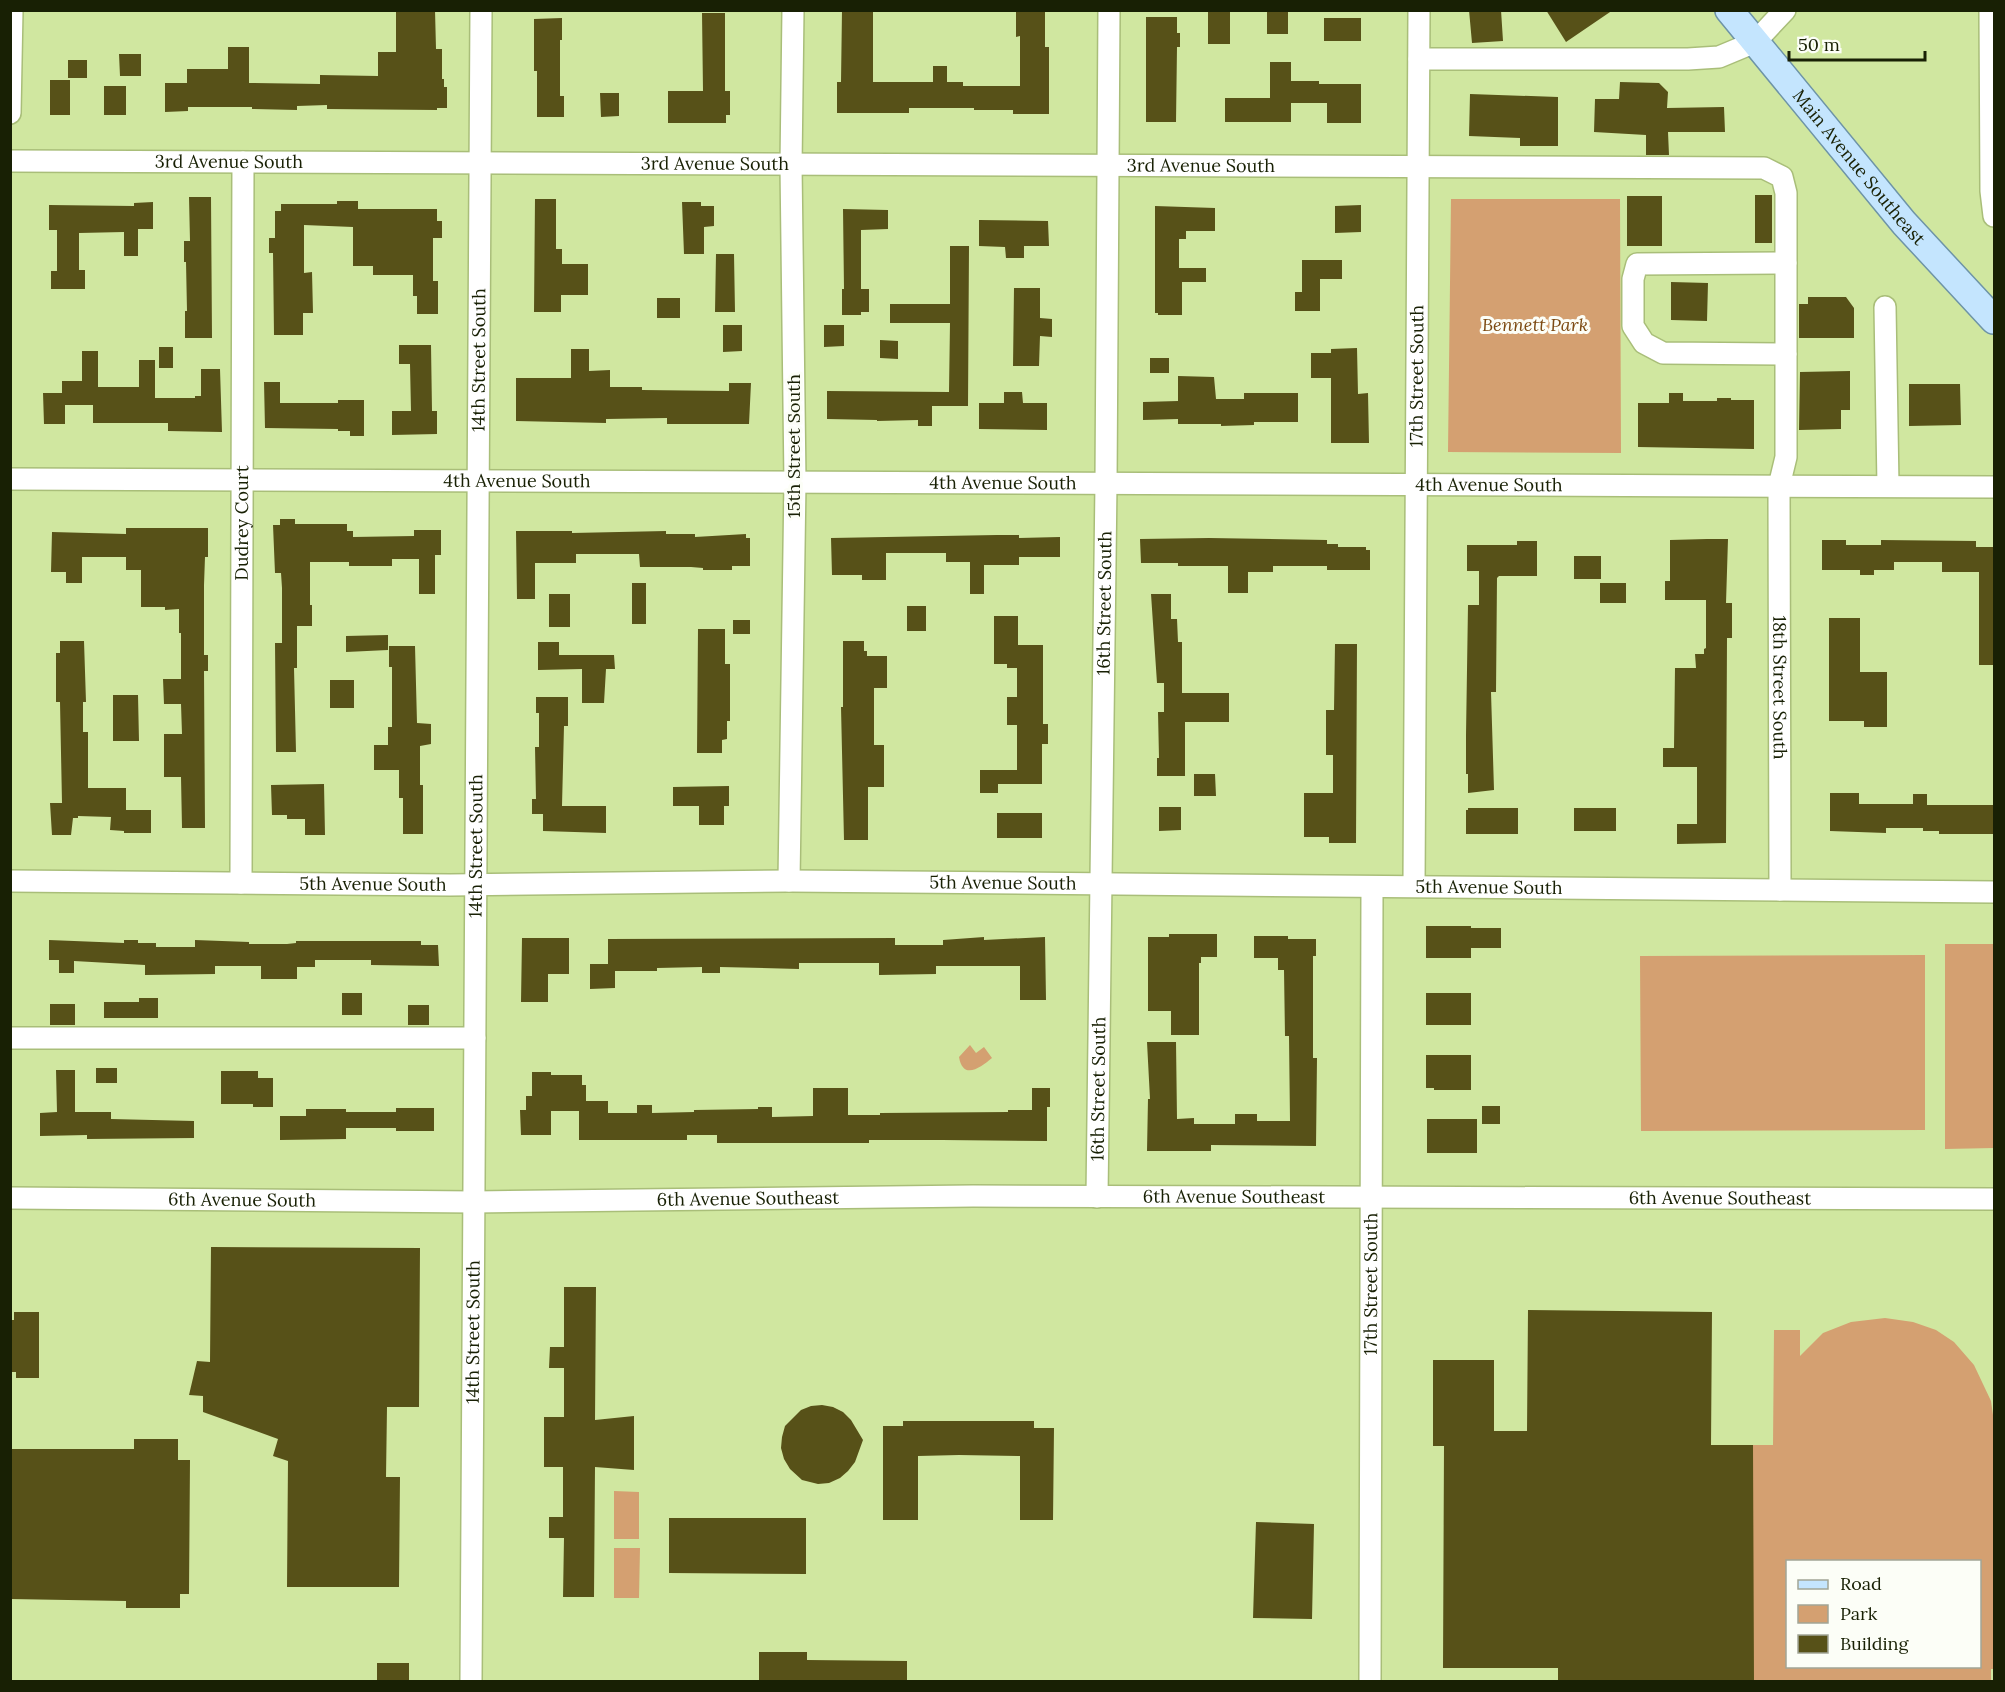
<svg xmlns="http://www.w3.org/2000/svg" width="2005" height="1692" font-family="Lora,serif">
<rect width="100%" height="100%" fill="#d0e7a0"/>
<path fill="#d4a071" fill-rule="evenodd" d="M1451,199H1620L1621,453L1448,452Z
M1945,944H1994V1148L1945,1149Z
M1925,955V1130L1641,1131L1640,956Z
M970,1045L976,1053L984,1047L992,1058C981,1067 963,1081 959,1057Z
M1885,1318L1913,1322L1936,1330L1954,1342L1974,1365L1991,1401L1994,1422V1669H1991V1681L1714,1682L1717,1445H1773L1774,1330H1800V1356L1823,1333L1851,1322ZM1788,1562H1980V1666H1788Z
M614,1491L639,1492V1539H614Z
M614,1548H640L639,1598H614Z"/>
<path fill="#575118" d="M396,10H435L436,49H442V79H444V87H447V108H437V110L327,109V105L297,106V110L252,109V107H188V111L165,112V83H187V69H228V47H249V83L320,84V75L378,76V52H396Z
M842,10H873V82H933V66H947V82H963V86H1020V36L1016,37V10H1045V47H1049V114H1013V110H974V108H909V113H837V82H841Z
M1267,10H1288V34H1267Z
M1469,10H1501L1503,41L1472,43Z
M1546,10H1613L1566,42Z
M1208,12H1230V44H1208Z
M702,13H725V91H730V115H726V123H668V91H703Z
M1146,17H1177V33H1180V47H1177L1176,122H1146Z
M562,18V40H560V96H564V117H537V71H534V19Z
M1324,18H1361V41H1324Z
M119,54H141V76H120Z
M68,60H87V78H68Z
M1270,62H1291V81H1319V84H1361V123H1327V103H1291V122H1225V98H1270Z
M50,80H70V115H50Z
M1620,82L1659,83L1668,92L1667,108L1724,107L1725,132H1668L1669,155H1646V135L1594,132L1595,99H1619Z
M104,86H126V115H104Z
M600,93H619V116L601,117Z
M1470,94L1558,97V146H1520V138L1469,136Z
M1755,195H1772V243H1755Z
M1627,196H1662V246H1627Z
M189,197H211L212,338H185V311H187L186,262H184V241H190Z
M535,199H556V249H562V264H588V295H561V312H534Z
M337,201H358V209H437V221H442V238H433V281H438V314H417V296H413V275H373V266H353V227L304,225V273L312,272L313,313H303V335H274L273,253H269V238H275V211H281V204H337Z
M153,202V229H138V256H124V232L79,233V270H85V289H51V271H57V230H49V205L134,206V203Z
M682,202H701V206H714V226L704,227V254H684Z
M1361,205V232L1335,233V206Z
M1155,206L1215,208V231H1186V239H1179V268H1206V282H1182V315H1158V313H1155Z
M843,209L888,210V229L861,230V289H869V312H861V315H842V289H844Z
M979,220L1048,221L1049,246H1024V258H1006L1005,247L979,246Z
M950,246H969L968,406H932V426H918V420L877,421V420L827,419V391L949,392L950,323H890V304H950Z
M716,254H734L735,312H715Z
M1302,260H1342V279H1320V311H1295V292H1302Z
M1671,282L1708,283L1707,321L1671,320Z
M1014,288H1040V318L1052,319V337L1040,336L1039,366H1013Z
M1808,297H1846L1854,308V338H1799V304H1808Z
M657,298H680V318H657Z
M723,325H742V351L723,352Z
M824,325H844V346L824,347Z
M880,340L898,341V359L880,358Z
M399,345H431L432,411H437V434L392,435V411H411L410,364H399Z
M159,347H173V368H159Z
M1357,348L1358,394L1368,393L1369,443H1331V378H1311V353H1331V349Z
M571,349H589V371L610,370V387H642V390L729,391V383H751L749,424H667V418L606,419V423L516,421V378H571Z
M82,351H98V387H139V360H155V398H195V396H201V369H220L222,432L168,431V423H93V405H65V424H44L43,393H62V381H82Z
M1150,358H1169V373H1150Z
M1850,371V410H1841V429L1799,430L1800,372Z
M1178,376L1214,377L1216,399H1244V393H1298V422H1254V425L1221,426V424H1178V419L1143,420V402L1178,401Z
M264,382H280V403H338V400H364V436H350V431H338V429L265,428Z
M1909,384H1960L1961,425L1909,426Z
M1004,392H1022L1023,403H1047V430L979,429V403H1004Z
M1669,393H1683V401H1717V398H1731V400H1754V449L1638,447V403H1669Z
M280,519H295V524H347V531H353V537L414,536V530H441V555H435V594H419V559H392V566H349V562H310V605H312V626H297V668H294L296,752H276L275,643H282V588L281,573H275L273,525H280Z
M126,528H208V557H205L204,585V655H208V671H204L205,828H182L181,777H164V734H182L181,704H164L163,679H181V633H179V609L165,610V607H141V570H126V557H82V583H66V572H51L52,532L126,534Z
M516,531H572V533L666,531V534H695V537L746,534V538H750V566H732V570H703V568L691,567H640L639,554H576V563H535V599H517Z
M997,535H1019V538L1060,537V557H1019V565H984V594H970V562H946V553H886V580H862V575H832L831,538Z
M1209,538L1327,540V544H1338V547H1366V550H1370V570H1327V566H1273V572H1248V593H1228V566H1178V563H1141L1140,539Z
M1707,539H1728L1726,603H1732V638H1727L1726,843L1677,844V824H1697V767H1663V748H1674L1675,668H1696L1695,654H1704V649L1706,648V600H1665V581H1670V540Z
M1822,540H1846V545H1881V540L1976,541V547H1995V665H1979V572H1942V562H1894V570H1874V575H1860V570H1822Z
M1517,541H1537V576H1499L1497,578L1496,692H1491L1494,790L1468,793V774H1466V735L1468,605H1479V571H1467V545H1517Z
M1574,556H1601V579H1574Z
M632,583H646V624H632Z
M1600,583H1626V603H1600Z
M549,594H570V627H549Z
M1151,594H1171V619H1177L1178,642H1182V693H1229V722H1185V776H1157V758H1159L1158,712H1164V683H1157Z
M907,606H926V631H907Z
M994,616H1018V645H1043V724H1048V744H1042V784H998V793H980V770H1017V725H1007V697H1017V668H1007V664H994Z
M1829,618H1860V672H1887V727H1864V721H1829Z
M733,620H750V634H733Z
M698,629H725V664H730V721H727V739L722,740V753H697Z
M388,635V650L346,652V636Z
M60,641H84L86,702H83V732H88V788H126V810H151V833H124V831L110,830L111,817L78,816V818H73L71,835H52L50,803H62L60,702H56V653H60Z
M843,641H864V651H867V656H887V688H874V745H884V787H868V840H844L841,707H843Z
M538,642H559V655H614L615,669H606L604,703H582V669L538,670Z
M1335,644H1357L1356,843H1329V837H1304V793H1333V755H1326V710H1334Z
M389,646H415L417,723L431,724V744L420,746V785H423V834H403V798H399V770H374V745H388V727H392V667H389Z
M330,680H354V708H330Z
M113,695H138L139,741H113Z
M536,697H568V726H564L562,806H606V833L543,831V814H532V799H536L535,747H539V713H536Z
M1194,774H1215L1216,796H1194Z
M324,784L325,835H305V819H287V815H272L271,785Z
M729,786V806H724V825H699V806H673V787Z
M1830,793H1859V804H1913V794H1927V805H1995V834H1939V831H1923V828H1886V833L1830,831Z
M1159,807H1181V830L1159,831Z
M1468,808H1518V834H1466V810H1468Z
M1574,808H1616V831H1574Z
M997,813H1042V838H997Z
M1426,926H1471V928H1501V948H1471V958H1426Z
M1169,934H1217V957H1201V963H1199V1035H1171V1011H1148V937H1169Z
M1254,936H1288V939H1316V956H1313V1058H1317L1316,1146L1211,1145V1151H1147L1148,1099H1150L1147,1042H1176L1177,1119L1194,1118V1124H1235V1114H1257V1121H1290L1289,1036H1285L1284,970H1278V958H1254Z
M984,937V940L1045,937L1046,1000H1020V966H936V974L879,975V963H799V969L720,967V973H702V967L657,968V971H615V988L590,989V964H608V939L895,938V945H943V940Z
M522,938H569V974H548V1002H521Z
M49,940L124,943V940H138V943H156V947H195V940L249,942V944H287L296,943V941H421V945H438L439,966L371,965V960H315V967H297V979H261V966H215V974L145,975V965L74,961V973H59V960H49Z
M342,993H362V1015H342Z
M1426,993H1471V1025H1426Z
M139,998H158V1018H104V1002H139Z
M50,1004H75V1025H50Z
M408,1005H429V1025H408Z
M1426,1055H1471V1090H1434V1088H1426Z
M96,1068H117V1083H96Z
M56,1070H75V1112H111V1119L194,1121V1138L87,1139V1135L40,1136V1113L57,1112Z
M221,1071H258V1078H273V1107H253V1104H221Z
M532,1072H551V1075H582V1085H586V1101H608V1113H637V1105H652V1113L694,1112V1110L758,1109V1107H772V1117L813,1116V1088H848V1115H880V1113L1008,1112V1110H1032V1088H1050V1107H1047V1141L942,1140H869V1143H717V1135H687V1140H579V1111H551V1135H521L520,1110H526V1096H532Z
M1482,1106H1500V1124H1482Z
M396,1108H434V1131H396V1128H346V1139L280,1140V1116H306V1109H346V1112H396Z
M1427,1119H1477V1153H1427Z
M211,1247L420,1248L419,1407H387L386,1477H400L399,1587H287L288,1461L273,1456L278,1439L203,1412V1396L189,1395L197,1361L210,1362Z
M564,1287H596L595,1420L634,1416V1470L595,1467L594,1597H563L564,1538H549V1517H563V1467H544V1417H564V1368H549L550,1347H564Z
M1528,1310L1712,1312L1711,1445H1753L1754,1682L1558,1680V1668H1443L1444,1446H1433V1360H1494V1431H1527Z
M14,1312H39V1378H16V1372H10V1320H14Z
M822,1405L833,1407L843,1412L851,1420L863,1440L855,1462L848,1471L840,1478L829,1483L818,1484L802,1480L790,1469L784,1459L781,1448L782,1437L785,1426L801,1410L811,1406Z
M903,1421H1034V1428H1054L1053,1520H1020V1456L959,1455L918,1456V1520H883V1426H903Z
M134,1439H178V1460H190L189,1594H180V1608H126V1601L10,1599V1449H134Z
M669,1518H806V1574L669,1573Z
M1256,1522L1314,1524L1312,1619L1253,1618Z
M759,1652H807V1660L907,1661V1682H759Z
M377,1663H409V1682H377Z"/>
<g fill="none" stroke-linecap="round" stroke-linejoin="round">
<g stroke="#a9be79" stroke-width="24">
<g id="minor">
<path d="M1990,10L1991,191L1994,216"/>
<path d="M1419,59H1688L1719,57L1755,42L1785,10"/>
<path d="M10,113L12,10"/>
<path id="s1" d="M10,161L1764,168L1782,177L1786,193V457L1779,486L1780,890"/>
<path d="M1786,263L1637,264L1633,279V326L1644,343L1663,353L1786,354"/>
<path d="M1885,307L1888,486"/>
<path id="s2" d="M10,479L1994,487"/>
<path id="s3" d="M10,881L450,885L789,881L1994,892"/>
<path d="M789,881L795,482L791,165L793,10"/>
<path id="s4" d="M241,883L243,162"/>
<path id="s5" d="M1414,886L1419,10"/>
<path d="M10,1038H475"/>
<path id="s6" d="M1097,1197L1106,483L1109,10"/>
<path id="s7" d="M10,1198L474,1202L973,1196L1994,1199"/>
<path id="s8" d="M471,1682L481,10"/>
<path id="s9" d="M1370,1682L1372,888"/>
</g>
</g>
<g stroke="#6e94a6" stroke-width="30">
<g id="major">
<path id="s10" d="M1729,10L1904,223L1994,320"/>
</g>
</g>
<use href="#minor" stroke="#fff" stroke-width="21"/>
<use href="#major" stroke="#c4e5fe" stroke-width="27"/>
</g>
<g text-anchor="middle" stroke-width="6" stroke-linejoin="round" paint-order="stroke">
<g font-size="18" fill="#182004" stroke="#fcfef7">
<text dy="6" stroke="none"><textPath href="#s1" startOffset="219">3rd Avenue South</textPath></text>
<text dy="6" stroke="none"><textPath href="#s1" startOffset="705">3rd Avenue South</textPath></text>
<text dy="6" stroke="none"><textPath href="#s1" startOffset="1191">3rd Avenue South</textPath></text>
<text dy="6" stroke="none"><textPath href="#s10" startOffset="204">Main Avenue Southeast</textPath></text>
<text dy="6" stroke="none"><textPath href="#s8" startOffset="1322">14th Street South</textPath></text>
<text dy="6" stroke="none"><textPath href="#s5" startOffset="510">17th Street South</textPath></text>
<text transform="translate(794 446) rotate(-90)" y="6">15th Street South</text>
<text dy="6" stroke="none"><textPath href="#s2" startOffset="507">4th Avenue South</textPath></text>
<text dy="6" stroke="none"><textPath href="#s2" startOffset="993">4th Avenue South</textPath></text>
<text dy="6" stroke="none"><textPath href="#s2" startOffset="1479">4th Avenue South</textPath></text>
<text dy="6" stroke="none"><textPath href="#s4" startOffset="360">Dudrey Court</textPath></text>
<text dy="6" stroke="none"><textPath href="#s6" startOffset="594">16th Street South</textPath></text>
<text dy="6" stroke="none"><textPath href="#s1" startOffset="2286">18th Street South</textPath></text>
<text dy="6" stroke="none"><textPath href="#s8" startOffset="836">14th Street South</textPath></text>
<text dy="6" stroke="none"><textPath href="#s3" startOffset="363">5th Avenue South</textPath></text>
<text dy="6" stroke="none"><textPath href="#s3" startOffset="993">5th Avenue South</textPath></text>
<text dy="6" stroke="none"><textPath href="#s3" startOffset="1479">5th Avenue South</textPath></text>
<text dy="6" stroke="none"><textPath href="#s6" startOffset="108">16th Street South</textPath></text>
<text dy="6" stroke="none"><textPath href="#s7" startOffset="1224">6th Avenue Southeast</textPath></text>
<text dy="6" stroke="none"><textPath href="#s7" startOffset="232">6th Avenue South</textPath></text>
<text dy="6" stroke="none"><textPath href="#s7" startOffset="738">6th Avenue Southeast</textPath></text>
<text dy="6" stroke="none"><textPath href="#s7" startOffset="1710">6th Avenue Southeast</textPath></text>
<text dy="6" stroke="none"><textPath href="#s9" startOffset="398">17th Street South</textPath></text>
<text dy="6" stroke="none"><textPath href="#s8" startOffset="350">14th Street South</textPath></text>
</g>
<g font-size="18" font-style="italic" fill="#7c4a12" stroke="#fcfef7">
<text x="1535" y="331">Bennett Park</text>
</g>
</g>
<rect width="2005" height="1692" fill="none" stroke="#182004" stroke-width="24"/>
<rect x="1786" y="1560" width="195" height="108" fill="#fcfef7" stroke="#a1a596" stroke-width="1.5"/>
<rect x="1798" y="1580" width="30" height="9" fill="#c4e5fe" stroke="#a1a596" stroke-width="1.5"/>
<text x="1840" y="1590" font-size="18" fill="#182004">Road</text>
<rect x="1798" y="1605" width="30" height="18" fill="#d4a071" stroke="#a1a596" stroke-width="1.5"/>
<text x="1840" y="1620" font-size="18" fill="#182004">Park</text>
<rect x="1798" y="1635" width="30" height="18" fill="#575118" stroke="#a1a596" stroke-width="1.5"/>
<text x="1840" y="1650" font-size="18" fill="#182004">Building</text>
<path d="M1789 51v9h136v-9" fill="none" stroke="#182004" stroke-width="3"/>
<text x="1798" y="51" font-size="18" fill="#182004" stroke="#fcfef7" stroke-width="4.5" paint-order="stroke">50 m</text>
</svg>
